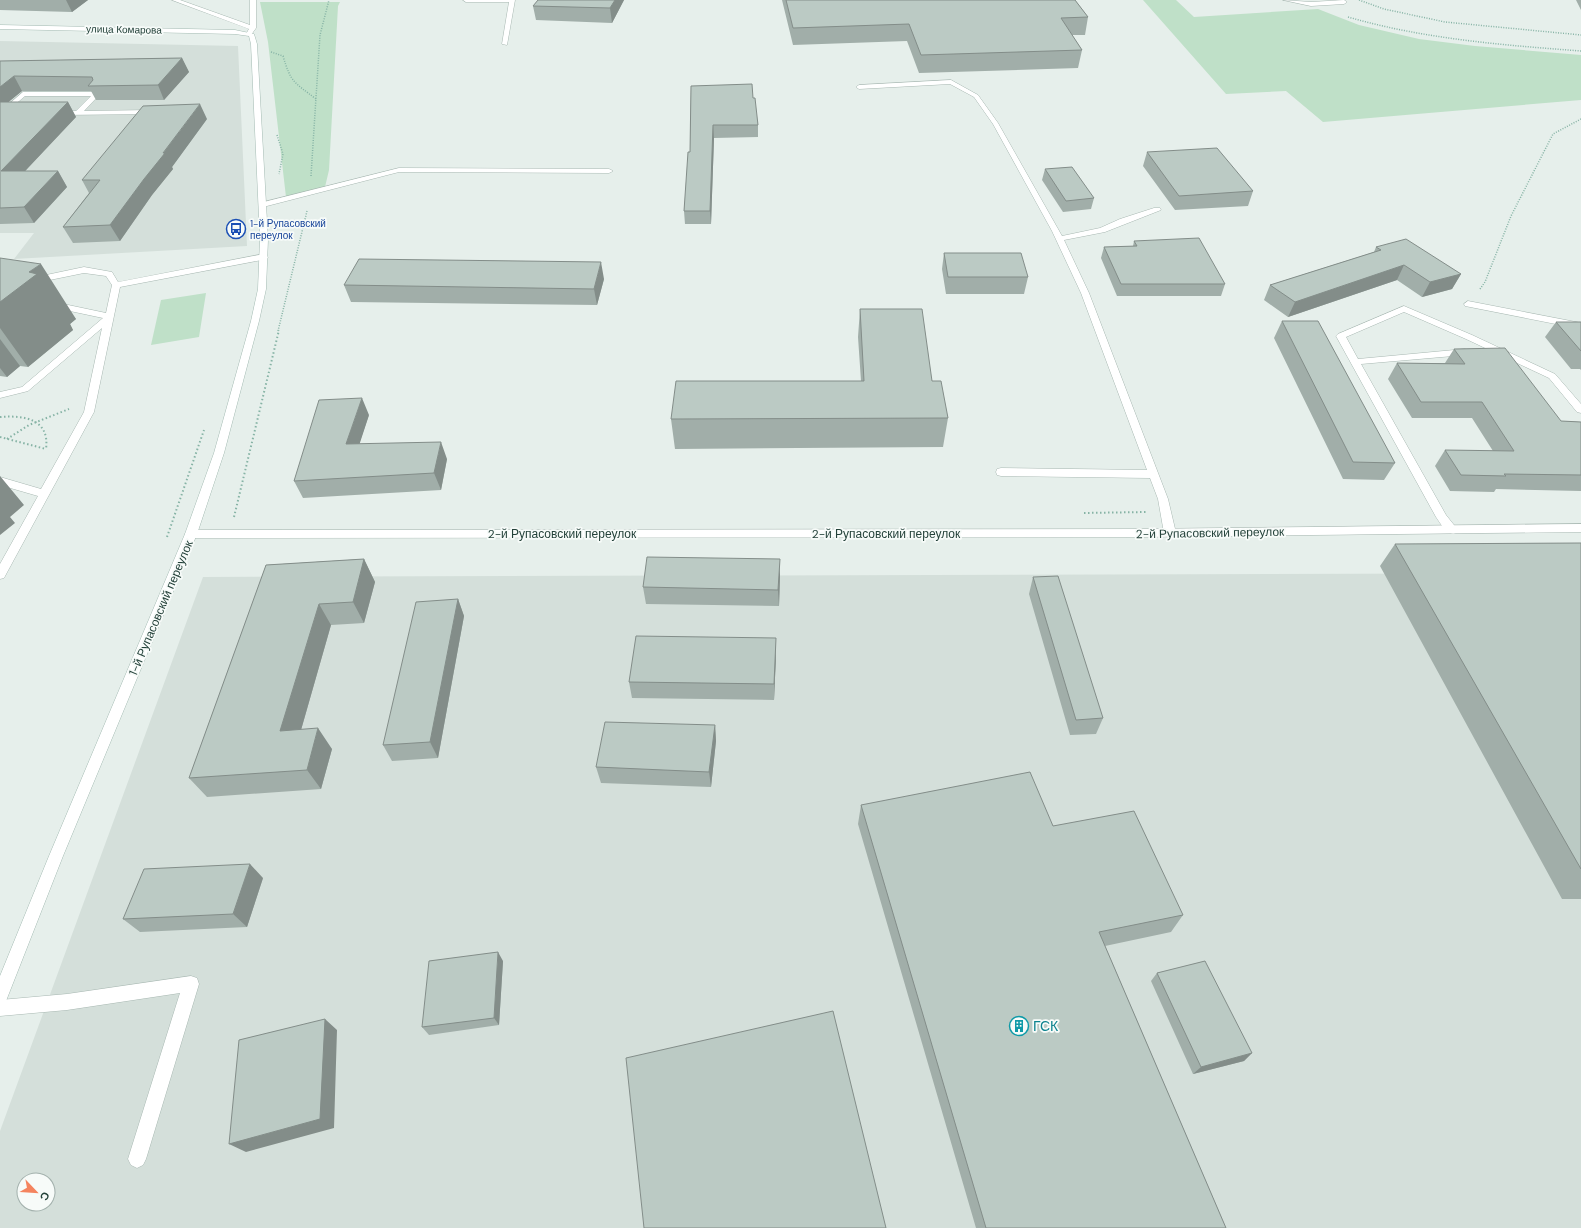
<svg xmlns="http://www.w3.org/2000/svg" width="1581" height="1228" font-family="'DM Sans',sans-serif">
<rect width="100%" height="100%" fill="#e6efeb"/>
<path fill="#d4dfda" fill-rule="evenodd" d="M0,41L238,46L247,246L14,259L34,233H0Z
M1581,573V1228H0V1131L203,577ZM24,1180H48V1204H24Z"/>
<path fill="#bfe0c8" d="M1143,0H1176L1194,17L1318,9L1359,25L1419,39L1475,46L1581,55V100L1323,122L1286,91L1226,94Z
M260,2H340L338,6L329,170L325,187L286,197L268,42Z
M206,293L199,337L151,345L161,300Z"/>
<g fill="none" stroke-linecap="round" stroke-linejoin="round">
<g stroke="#a8b8b2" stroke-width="1">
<path id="lane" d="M172,0H180L250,25V0H256V28L251,35H247L246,34L249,29Z
M463,0H515L507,45L502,44L509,2H466Z
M1283,0L1311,2L1344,0L1347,2L1344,4L1311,6Z
M951,80L978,95L998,123L1062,236L1100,228L1120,219L1154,208H1160L1161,210L1105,232L1064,240L1089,293L1168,499L1176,533L1174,536H1166L1164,533L1158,499L1150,478L1001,476L997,475L996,472L997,469L1001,468L1147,470L1081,293L1052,231L993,124L974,97L950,84L859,89L856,87L859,85Z
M23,92H97L100,94L84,111L153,110L156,112L153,114L59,115L57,114V112L76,111L91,96H25L5,113H1V111Z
M399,168L609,169L613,171L609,173L399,172L263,207L259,205L260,203Z
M264,254L268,257L267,259L120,287L94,412L4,578L0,579V564L38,496L0,485V477L41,489L84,412L102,328L28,391L0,398V392L22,387L103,318L51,307L50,305L51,303L54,302L106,313L112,285L106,276L84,273L35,283L31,280L32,278L84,267L112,272L118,282Z
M1468,301L1581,323V329L1465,306L1464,304Z
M1404,306L1472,335L1555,374L1581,404V413L1577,412L1549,378L1466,339L1404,312L1346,337L1358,359L1465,349L1470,352L1465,355L1361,364L1446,515L1458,530L1456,533C1447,536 1441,524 1436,517L1336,336L1338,334Z
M191,976L197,978L199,984L146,1159L143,1165L137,1168L131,1165L128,1159L180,993L67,1010L0,1016V1000L67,994Z"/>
</g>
<g stroke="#a8b8b2" stroke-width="1">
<path id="street" d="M1581,524V532L1139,537L191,538L187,537L185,534L187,531L191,530L1139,529Z"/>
</g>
<g stroke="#a4bbb3" stroke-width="1">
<path id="secondary" d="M0,25L235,30L254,34L257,44L268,239L266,289L259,321L224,453L197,534L63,856L6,1001L0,1003V976L49,856L185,534L214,453L251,321L258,289L260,239L251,44L249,36L235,34L0,29Z"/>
</g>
<path stroke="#86b3a5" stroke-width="1.5" stroke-dasharray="1 1.5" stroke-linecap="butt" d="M1359,0L1384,9L1445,22L1581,35
M1348,17C1424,39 1502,45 1581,51
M271,52L283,56C291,83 294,82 316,99
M277,135L283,154L279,174
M311,176L320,35L329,0
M1480,289L1485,282L1511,216L1553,134L1581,119
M278,331L307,211"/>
<path stroke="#86b3a5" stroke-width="2" stroke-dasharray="1.5 2.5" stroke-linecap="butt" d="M0,417C24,415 50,419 46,449
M0,437L46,449
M7,439L29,425L69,409
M1084,513L1147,512
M234,517L279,330
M167,537L204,430"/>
<use href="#lane" fill="#fff" fill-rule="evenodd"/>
<use href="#street" fill="#fff" fill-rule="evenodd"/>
<use href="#secondary" fill="#fff" fill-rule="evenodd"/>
</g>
<path fill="#a1aea9" d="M0,0H88L72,12L0,10Z
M538,0H624L612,23L536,20L533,6Z
M782,0H1075L1088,17L1085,35H1072L1082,50L1078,68L919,73L907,41L793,45Z
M1576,0H1581V10Z
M182,58L189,72L164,100H96L91,91H22L8,102H68L76,117L25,171H58L67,187L34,223L0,224V61Z
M691,86L753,98L758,125V137L714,138L711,224H685L684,211L690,152Z
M207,119L172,167L173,169L152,195L120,241L73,243L63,227L89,193L82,180Z
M1147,152L1253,191L1248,206L1175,210L1143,166Z
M1045,169L1094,198L1091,209L1063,212L1042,180Z
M1134,241L1225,284L1221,296H1117L1101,258L1104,247L1133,246Z
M1376,247L1461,274L1452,289L1422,297L1397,280L1288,317L1264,300L1270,285L1374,252Z
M944,253L1028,277L1024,294H946L942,269Z
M0,258L76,319L70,324L73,330L28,367L20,366L7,377L0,376Z
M604,279L597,305L351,302L344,285Z
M860,309L932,381L948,418L943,447L675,449L671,419L861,381L858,337Z
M1282,321L1395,463L1384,480L1343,479L1274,338Z
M1556,322H1581V370L1580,369H1571L1545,337Z
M1454,349L1561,421L1581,422V491L1496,489L1494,492L1450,491L1435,466L1445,450L1493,451L1472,418H1412L1388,379L1397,363H1445Z
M369,415L359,444L447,459L441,490L303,498L294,481Z
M1581,543V899H1562L1380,566L1395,544Z
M364,559L375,582L364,623L331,625L301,730L332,749L321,789L207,797L189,778L266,565Z
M780,576L779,606L646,604L643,587Z
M1033,577L1103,718L1096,734L1070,735L1029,594Z
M458,599L464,616L438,758L392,761L383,745Z
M776,655L774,700L632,698L629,682Z
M715,725L716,741L711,787L601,783L596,767Z
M861,805L1053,826L1183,915L1171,932L1105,946L1226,1228H976L858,824Z
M263,878L247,927L140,932L123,919Z
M503,961L499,1025L429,1035L422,1027Z
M1157,973L1252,1053L1244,1061L1193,1074L1151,981Z"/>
<path fill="#838d89" d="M66,0H88L72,12Z
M615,0H624L612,23L610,8Z
M182,58L189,72L164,100L158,85Z
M14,76L22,91L0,109V87Z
M68,102L76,117L11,186L1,171Z
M200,104L207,119L172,167L173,169L152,195L120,241L110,225L144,179Z
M713,125L714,138L711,224L710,211Z
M58,171L67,187L34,223L24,207Z
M601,262L604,279L597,305L594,289Z
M41,264L76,319L70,324L73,330L28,367L0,328V302L29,272Z
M1404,265L1397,280L1288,317L1295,302Z
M1461,274L1452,289L1422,297L1430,282Z
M0,339L20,366L7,377L0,368Z
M362,398L369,415L354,461L346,444Z
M441,442L447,459L441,490L434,473Z
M0,476L24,505L10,517L15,523L0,535Z
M364,559L375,582L364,623L353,602Z
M780,559V576L779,606L778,590Z
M458,599L464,616L438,758L430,742Z
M319,604L331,625L295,751L280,731Z
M776,638V655L774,700V684Z
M715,725L716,741L711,787L709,772Z
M318,728L332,749L321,789L307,770Z
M250,864L263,878L247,927L233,914Z
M498,952L503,961L499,1025L494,1018Z
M325,1019L337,1030L334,1128L246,1152L229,1144Z
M1252,1053L1244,1061L1193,1074L1201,1067Z"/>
<path fill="#bbcac4" stroke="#838d89" d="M538,0H615L610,8L533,6Z
M786,0H1075L1088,17L1061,18L1082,50L921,55L909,24L793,28Z
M182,58L158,85L88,86L93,80L92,77L14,76L0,87V61Z
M752,84L753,98H755L758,125H713L710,211H684L688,152H690L691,86Z
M0,102H68L1,171H58L24,207L0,208Z
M200,104L163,153H165L144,179L110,225L63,227L100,180H82L143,106Z
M1217,148L1253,191L1179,196L1147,152Z
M1072,167L1094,198L1066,201L1045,169Z
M1199,238L1225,284H1121L1104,247L1137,246L1134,241Z
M1406,239L1461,274L1430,282L1404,265L1295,302L1270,285L1381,250L1376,247Z
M944,253H1021L1028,277H948Z
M0,258L41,264L29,272L37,274L0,302Z
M359,259L601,262L594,289L344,285Z
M860,309H922L932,381H941L948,418L671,419L676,381H864Z
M1282,321H1318L1395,463L1353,462Z
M1556,322H1581V351Z
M1505,348L1561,421L1581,422V475L1504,474L1506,476L1461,475L1445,450L1514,451L1482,402H1421L1397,363L1465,364L1454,349Z
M362,398L346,444L441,442L434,473L294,481L319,400Z
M1581,543V869L1395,544Z
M647,557L780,559L778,590L643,587Z
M364,559L353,602L319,604L280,731L318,728L307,770L189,778L266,565Z
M1058,576L1103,718L1076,720L1033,577Z
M458,599L430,742L383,745L416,602Z
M636,636L776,638L774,684L629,682Z
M605,722L715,725L709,772L596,767Z
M1030,772L1053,826L1134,811L1183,915L1099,932L1226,1228H986L861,805Z
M250,864L233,914L123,919L144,869Z
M498,952L494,1018L422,1027L429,961Z
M1205,961L1252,1053L1201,1067L1157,973Z
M833,1011L886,1228H644L626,1058Z
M325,1019L320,1119L229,1144L239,1040Z"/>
<defs>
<g id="bus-ring" transform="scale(1)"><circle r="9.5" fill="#f7fbf9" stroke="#1a4fb4" stroke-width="1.5"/><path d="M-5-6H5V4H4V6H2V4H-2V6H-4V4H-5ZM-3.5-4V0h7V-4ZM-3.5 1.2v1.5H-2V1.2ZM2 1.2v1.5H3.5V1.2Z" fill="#1a4fb4"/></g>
<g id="building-ring" transform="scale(1)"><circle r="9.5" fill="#f7fbf9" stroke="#0f9aa8" stroke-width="1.5"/><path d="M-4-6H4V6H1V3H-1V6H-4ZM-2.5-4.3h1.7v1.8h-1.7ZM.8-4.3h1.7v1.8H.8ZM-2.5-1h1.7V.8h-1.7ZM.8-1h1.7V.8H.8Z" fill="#0f9aa8"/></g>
</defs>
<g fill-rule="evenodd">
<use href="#bus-ring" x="236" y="229"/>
<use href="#building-ring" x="1019" y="1026"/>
</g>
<g text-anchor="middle" stroke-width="3.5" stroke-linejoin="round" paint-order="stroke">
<g font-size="10" fill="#24423a" stroke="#f7fbf9">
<text transform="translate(124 29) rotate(1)" y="4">улица Комарова</text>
</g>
<g font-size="10" fill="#164399" stroke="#f7fbf9" text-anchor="start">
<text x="250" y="227">1-й Рупасовский<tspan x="250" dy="12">переулок</tspan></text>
</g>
<g font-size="12" fill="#24423a" stroke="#f7fbf9">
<text transform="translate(1210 533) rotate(-1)" y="4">2-й Рупасовский переулок</text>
<text x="562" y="538">2-й Рупасовский переулок</text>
<text x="886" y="538">2-й Рупасовский переулок</text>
<text transform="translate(161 608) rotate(-67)" y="4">1-й Рупасовский переулок</text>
</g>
<g font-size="14" fill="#0d838f" stroke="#f7fbf9" text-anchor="start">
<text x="1033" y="1031">ГСК</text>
</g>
</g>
<g transform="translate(36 1192) rotate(115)"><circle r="19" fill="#f7fbf9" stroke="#a3b1ad"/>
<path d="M0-3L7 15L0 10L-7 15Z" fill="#f4845f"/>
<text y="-6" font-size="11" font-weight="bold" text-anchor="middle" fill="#24423a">С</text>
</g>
</svg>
